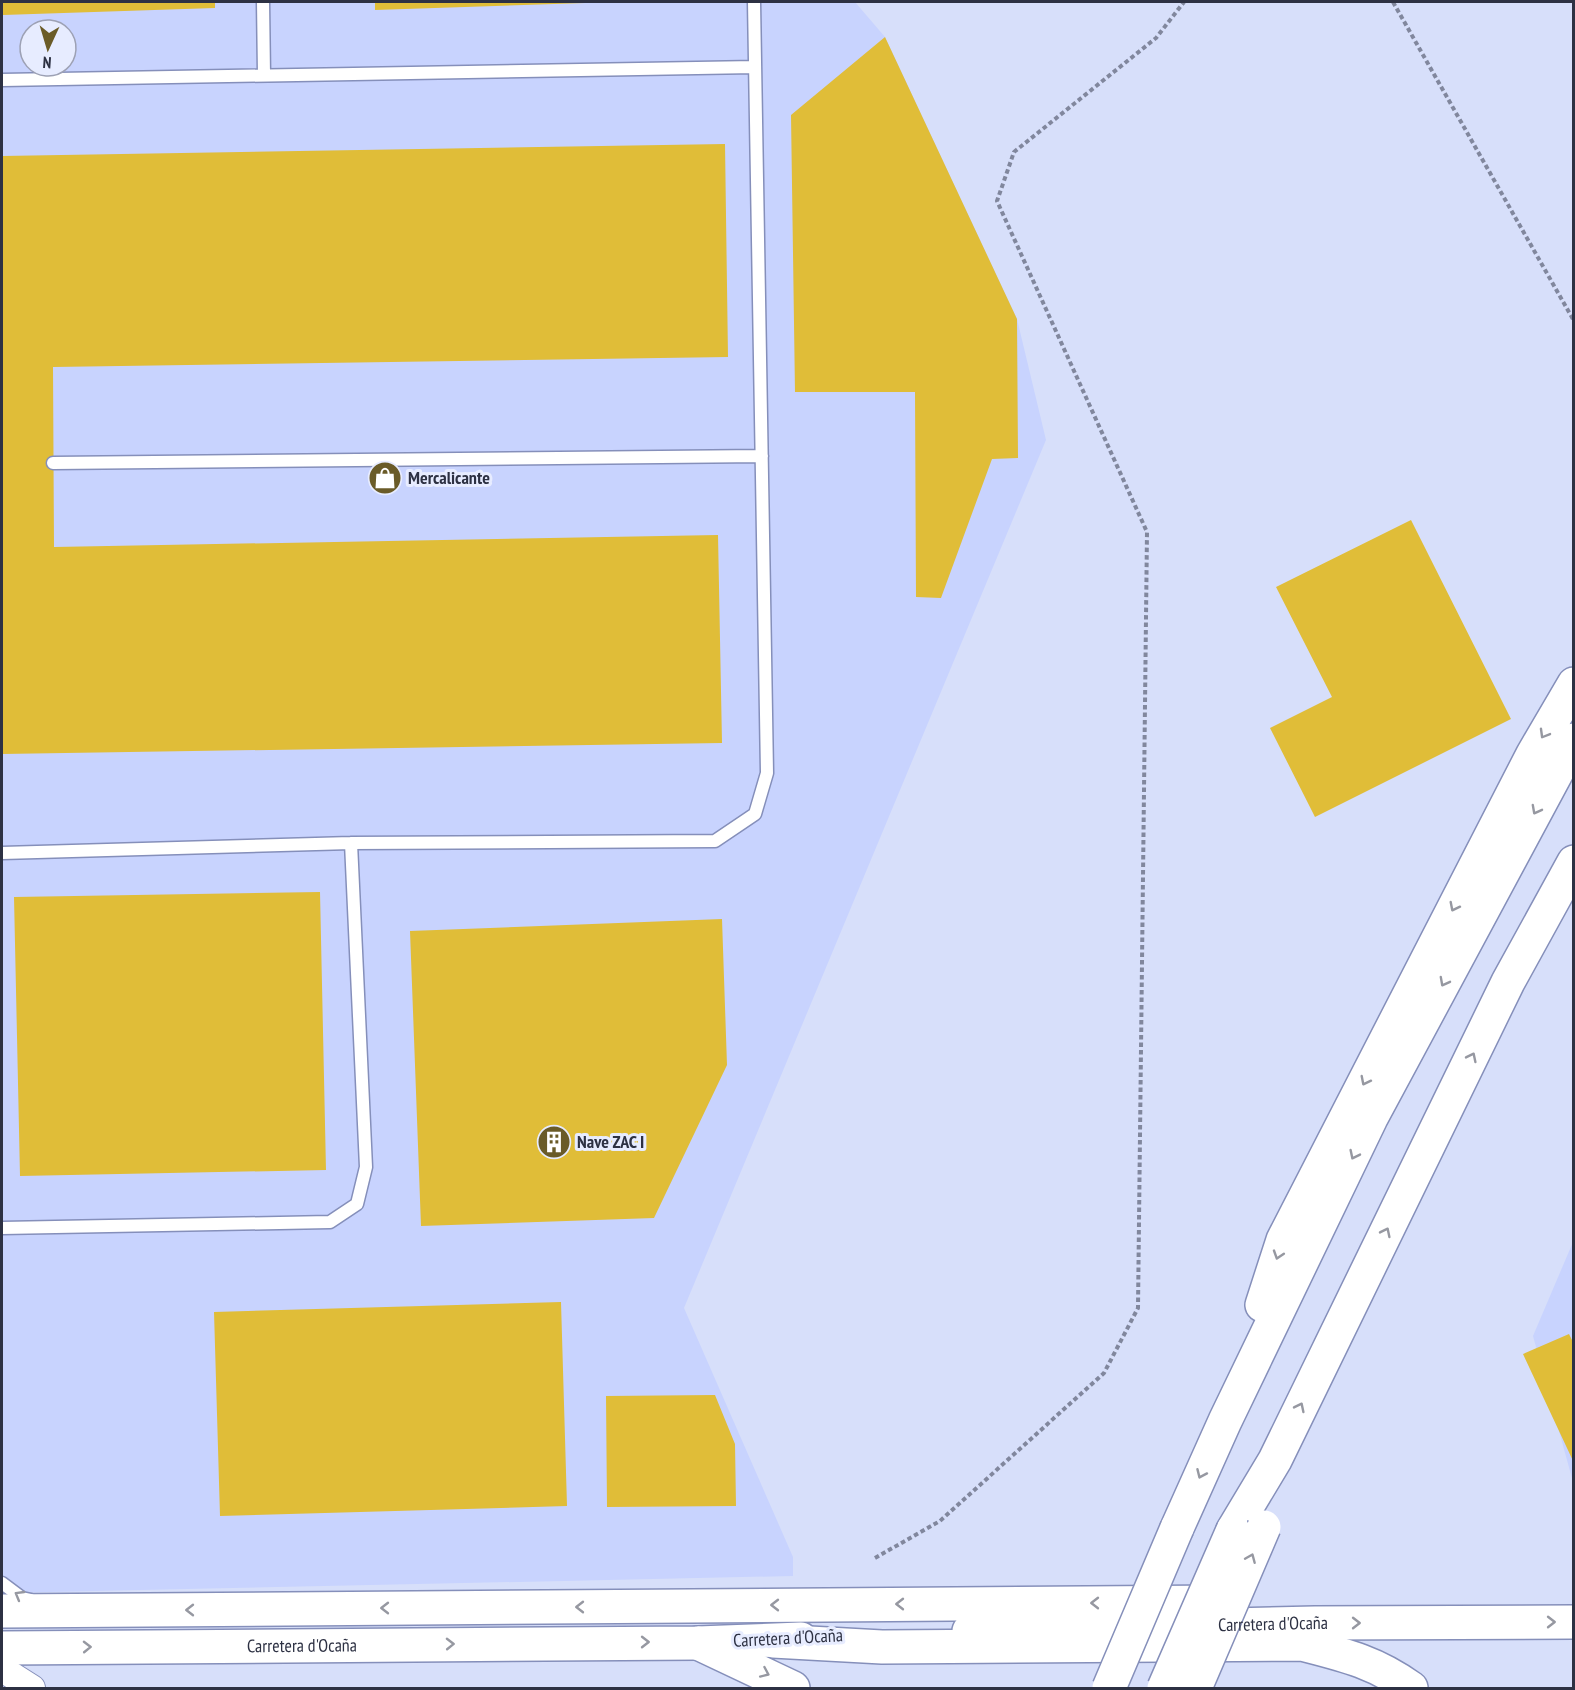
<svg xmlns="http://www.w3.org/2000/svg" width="1575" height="1690" font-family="'PT Sans Narrow',sans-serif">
<rect width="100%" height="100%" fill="#d7dffa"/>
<path fill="#c8d3fe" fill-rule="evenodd" d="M2,2H855L885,37L1017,319L1046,440L684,1308L793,1557V1576L2,1593ZM30,30H66V66H30Z
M1573,1242V1482L1533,1336Z"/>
<path fill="#e0bd38" d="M3,2H215V8L3,15Z
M375,2H585V3L375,10Z
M885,37L1017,319L1018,458L992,459L941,598L916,597L915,392H795L791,115Z
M725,144L728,357L53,367L54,547L718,535L722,743L2,754V156Z
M1411,520L1511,719L1315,817L1270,728L1332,697L1276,587Z
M320,892L326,1170L20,1176L14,897Z
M722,919L727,1065L654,1218L421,1226L410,931Z
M561,1302L567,1506L220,1516L214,1312Z
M1569,1334L1574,1344V1463L1523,1354Z
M715,1395L735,1444L736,1506L607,1507L606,1396Z"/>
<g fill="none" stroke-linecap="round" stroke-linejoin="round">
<g stroke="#858fba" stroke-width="15">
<path id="lane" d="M263,2L264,75
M2,80L755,67
M53,463L762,456
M2,853L351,843L715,841L755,814L767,773L754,2
M2,1228L330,1222L357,1204L366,1167L351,843
M2,1583L22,1598L31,1600"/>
</g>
<g stroke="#858fba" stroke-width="28">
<path id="street" d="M2,1669L32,1688"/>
</g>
<g stroke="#858fba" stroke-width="36">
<g id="primary">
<path d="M2,1611L1227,1602"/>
<path id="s1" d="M969,1631L1315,1623L1574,1622"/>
<path id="s2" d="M2,1648L698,1643L801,1639"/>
</g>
</g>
<g stroke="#858fba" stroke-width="36">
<path id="highway" d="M1262,1305L1283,1240L1533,754L1574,684
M1177,1528L1225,1421L1371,1118L1574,740
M1233,1530L1275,1460L1508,982L1574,862
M773,1641L882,1647L1302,1644C1345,1655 1375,1662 1411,1688
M698,1643L793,1688"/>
</g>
<path stroke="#81879d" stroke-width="4" stroke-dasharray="4.5 3" stroke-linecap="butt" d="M1393,2L1574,321
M875,1558L940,1521L1104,1373L1138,1308L1147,532L997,201L1014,152L1156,38L1184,2"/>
<use href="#lane" stroke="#fff" stroke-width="12"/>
<use href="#street" stroke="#fff" stroke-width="26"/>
<use href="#primary" stroke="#fff" stroke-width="33"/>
<use href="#highway" stroke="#fff" stroke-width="33"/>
<g stroke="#858fba" stroke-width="36" stroke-linecap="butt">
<path id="highway-bridge" d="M1109,1688L1177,1528
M1164,1688L1233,1530
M1195,1688L1264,1527"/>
</g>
<use href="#highway-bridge" stroke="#fff" stroke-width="33"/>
</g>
<defs><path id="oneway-chevron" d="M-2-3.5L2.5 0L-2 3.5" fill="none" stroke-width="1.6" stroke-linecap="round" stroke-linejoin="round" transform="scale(1.5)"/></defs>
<g stroke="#9698a1">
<use href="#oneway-chevron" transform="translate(1544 734) rotate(120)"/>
<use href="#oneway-chevron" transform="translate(1536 810) rotate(118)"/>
<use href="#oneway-chevron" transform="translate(1454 907) rotate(117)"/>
<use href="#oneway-chevron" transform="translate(1444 982) rotate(118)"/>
<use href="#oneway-chevron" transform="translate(1472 1057) rotate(-64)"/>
<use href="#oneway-chevron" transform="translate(1365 1081) rotate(117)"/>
<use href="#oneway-chevron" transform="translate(1354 1155) rotate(116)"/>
<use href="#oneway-chevron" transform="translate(1386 1232) rotate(-64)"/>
<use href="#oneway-chevron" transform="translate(1278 1255) rotate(108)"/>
<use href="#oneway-chevron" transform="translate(1300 1407) rotate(-64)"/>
<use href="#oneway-chevron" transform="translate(1201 1474) rotate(114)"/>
<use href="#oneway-chevron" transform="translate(1251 1558) rotate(-67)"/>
<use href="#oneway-chevron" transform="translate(19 1595) rotate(-150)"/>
<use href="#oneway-chevron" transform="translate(1095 1603) rotate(180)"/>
<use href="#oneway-chevron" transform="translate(900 1604) rotate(180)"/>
<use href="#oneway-chevron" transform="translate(775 1605) rotate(180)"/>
<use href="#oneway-chevron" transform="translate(580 1607) rotate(180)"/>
<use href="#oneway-chevron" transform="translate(385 1608) rotate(180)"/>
<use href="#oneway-chevron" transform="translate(190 1610) rotate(180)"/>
<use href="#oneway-chevron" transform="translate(1551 1622)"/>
<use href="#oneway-chevron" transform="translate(1356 1623)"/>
<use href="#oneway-chevron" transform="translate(645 1642)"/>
<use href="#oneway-chevron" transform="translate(450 1644) rotate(-1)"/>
<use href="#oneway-chevron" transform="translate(87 1647) rotate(-1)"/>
<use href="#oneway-chevron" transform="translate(765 1673) rotate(24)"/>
</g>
<defs>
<g id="shop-disc" transform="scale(1.725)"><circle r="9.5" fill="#6a5b28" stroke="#e7ecff"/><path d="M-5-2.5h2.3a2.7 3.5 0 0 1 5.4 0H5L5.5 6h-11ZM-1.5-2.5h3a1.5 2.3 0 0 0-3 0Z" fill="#fff"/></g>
<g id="building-disc" transform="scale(1.725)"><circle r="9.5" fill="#6a5b28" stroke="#e7ecff"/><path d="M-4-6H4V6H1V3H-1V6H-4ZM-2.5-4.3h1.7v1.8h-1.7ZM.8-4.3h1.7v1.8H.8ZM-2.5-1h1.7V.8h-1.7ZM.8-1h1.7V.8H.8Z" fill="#fff"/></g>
</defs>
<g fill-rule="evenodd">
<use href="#shop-disc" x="385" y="478"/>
<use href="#building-disc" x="554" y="1142"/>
</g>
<g text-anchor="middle" stroke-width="6" stroke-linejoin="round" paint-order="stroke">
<g font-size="18" font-weight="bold" fill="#2d3143" stroke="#e7ecff" text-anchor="start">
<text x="408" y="484">Mercalicante</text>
<text x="577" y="1148">Nave ZAC I</text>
</g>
<g font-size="18" fill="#2d3143" stroke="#e7ecff">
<text dy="6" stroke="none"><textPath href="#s1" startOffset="304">Carretera d'Ocaña</textPath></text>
<text transform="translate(788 1638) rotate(-3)" y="6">Carretera d'Ocaña</text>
<text dy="6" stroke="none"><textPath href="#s2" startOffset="300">Carretera d'Ocaña</textPath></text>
</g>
</g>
<rect width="1575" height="1690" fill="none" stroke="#2d3143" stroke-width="6"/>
<g transform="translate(48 48) rotate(184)"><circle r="28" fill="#e7ecff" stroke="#9da1b4" stroke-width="1.5"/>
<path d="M0-4.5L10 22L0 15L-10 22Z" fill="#6a5b28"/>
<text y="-9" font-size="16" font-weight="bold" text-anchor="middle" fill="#2d3143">N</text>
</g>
</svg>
